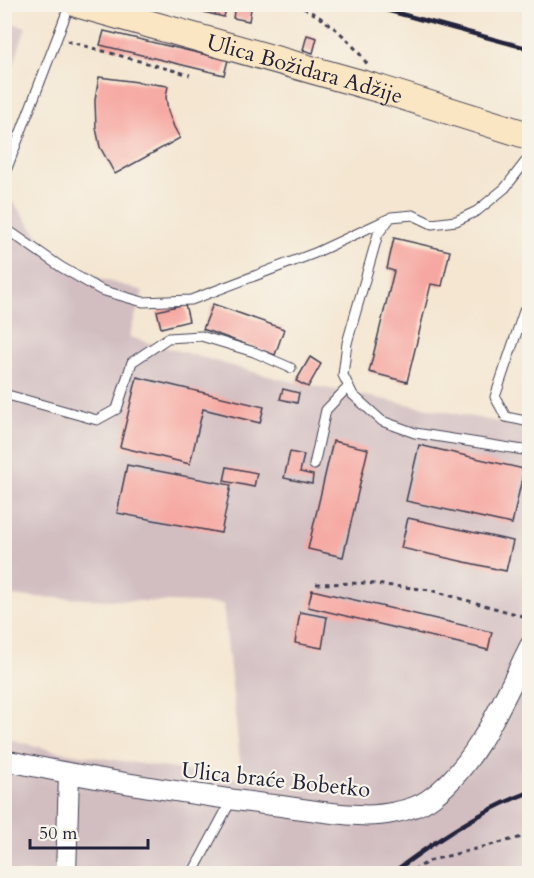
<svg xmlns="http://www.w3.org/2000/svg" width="534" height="878" font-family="Cardo,serif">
<rect width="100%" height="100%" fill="#f7f3e8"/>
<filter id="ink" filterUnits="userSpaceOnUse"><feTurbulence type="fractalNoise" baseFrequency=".0167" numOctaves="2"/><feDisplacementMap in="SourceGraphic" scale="12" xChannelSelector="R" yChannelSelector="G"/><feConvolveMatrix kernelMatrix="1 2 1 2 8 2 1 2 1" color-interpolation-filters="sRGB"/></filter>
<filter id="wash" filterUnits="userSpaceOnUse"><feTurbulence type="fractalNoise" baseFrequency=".008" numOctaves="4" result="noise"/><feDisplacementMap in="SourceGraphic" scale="24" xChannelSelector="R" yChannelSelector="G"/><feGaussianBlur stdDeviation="1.35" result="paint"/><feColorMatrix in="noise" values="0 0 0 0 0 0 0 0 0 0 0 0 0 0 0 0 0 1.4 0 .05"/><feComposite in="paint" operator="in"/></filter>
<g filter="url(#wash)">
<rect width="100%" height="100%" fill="#f4e6d1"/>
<path fill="#d2bec1" d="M5,21L26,27L5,91L4,21Z
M4,190L45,245L94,277L143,291L129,337L279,379L529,428V873H5V738L55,751L242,779L223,604L5,596Z"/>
<g id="blocks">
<path fill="#f6a7a1" d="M205,4L226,9L224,17L203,12Z
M235,6L251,9L249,21L233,18Z
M104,31L228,60L224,75L100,45Z
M307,35L317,38L313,53L303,50Z
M99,77L168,86L166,97L168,111L174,127L180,138L115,174L100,147L96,128L95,100Z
M394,238L450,251L442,286L431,284L407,382L369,372L394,271L387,269Z
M185,304L189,321L161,328L157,311Z
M213,304L284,329L275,355L203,329Z
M310,357L321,364L308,387L296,381Z
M137,377L264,407L260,423L203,409L190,464L120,447Z
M283,389L299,393L297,403L280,399Z
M333,441L368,449L343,557L308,549Z
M419,445L524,469L512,524L406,501Z
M290,452L304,455L300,472L313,475L312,484L284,478Z
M127,465L231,485L221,533L117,513Z
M227,467L257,473L254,487L224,481Z
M408,518L513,541L506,571L401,548Z
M312,590L492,632L488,650L308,607Z
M300,612L327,617L322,648L295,643Z"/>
</g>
</g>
<g filter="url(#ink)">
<use href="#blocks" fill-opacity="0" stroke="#423f52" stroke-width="1.5"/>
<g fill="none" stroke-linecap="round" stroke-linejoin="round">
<g stroke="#423f52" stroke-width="11">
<path id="lane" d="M530,156L505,188L477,211L456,221L432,224L413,215L391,217L378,234L347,343L343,375L353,395L382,421L415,433L530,451
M4,176L70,4
M4,221L9,231L4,238
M9,231L61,267L101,290L143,302L191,300L315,253L388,219
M530,311H524L495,397L506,417L530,422
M4,394L97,420L117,409L132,362L168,338L201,336L254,352L291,368
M314,465L326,410L349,386
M192,874L232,799"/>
</g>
<g stroke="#423f52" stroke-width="22">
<path id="street" d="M4,760C91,779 177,792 264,804C295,807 327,814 358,815C379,817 412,811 428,800C476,768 505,696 530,646
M66,874L69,774"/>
</g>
<g stroke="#423f52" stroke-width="29">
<g id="secondary">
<path id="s1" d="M78,4L380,89L530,136"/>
</g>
</g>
<path stroke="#423f52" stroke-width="3" stroke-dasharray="4.5 4.5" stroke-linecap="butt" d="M295,4C324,17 349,37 367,64
M67,41L190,75
M316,584L366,583L430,590L530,618
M405,874L432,860L530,835"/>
<use href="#lane" stroke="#fff" stroke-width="9"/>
<use href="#street" stroke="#fff" stroke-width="20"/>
<use href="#secondary" stroke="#fbe6c4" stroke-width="27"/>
<path stroke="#22223b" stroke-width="4.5" d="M364,4L530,49
M391,874C434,842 479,811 530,792"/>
</g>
</g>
<g text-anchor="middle" stroke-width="4.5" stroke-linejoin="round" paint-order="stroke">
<g font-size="22" fill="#22223b" stroke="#f7f3e8">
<text dy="8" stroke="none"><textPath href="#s1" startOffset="236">Ulica Božidara Adžije</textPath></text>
<text transform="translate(276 779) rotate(6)" y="8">Ulica braće Bobetko</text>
</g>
</g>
<rect width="534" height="878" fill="none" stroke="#f7f3e8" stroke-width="24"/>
<path d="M30 839v9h118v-9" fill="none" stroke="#22223b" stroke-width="3"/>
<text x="39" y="839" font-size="18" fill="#22223b" stroke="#f7f3e8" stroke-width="4.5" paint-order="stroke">50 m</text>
</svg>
